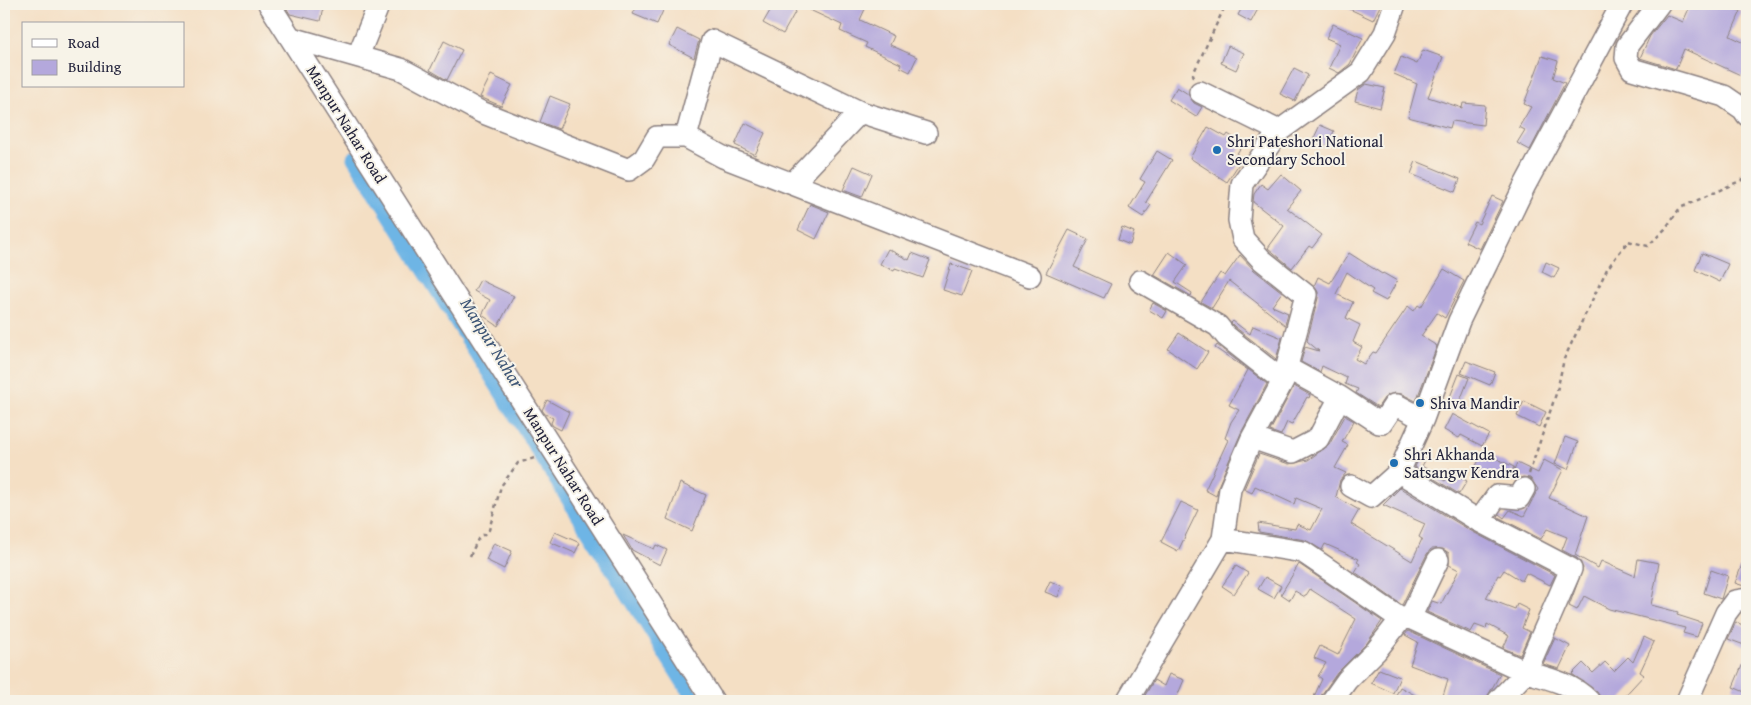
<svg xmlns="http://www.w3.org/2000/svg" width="1751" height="705" font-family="'Gentium Book Plus',serif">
<rect width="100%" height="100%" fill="#f7f3e8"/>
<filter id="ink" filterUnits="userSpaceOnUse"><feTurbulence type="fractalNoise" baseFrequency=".02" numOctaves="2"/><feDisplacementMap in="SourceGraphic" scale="10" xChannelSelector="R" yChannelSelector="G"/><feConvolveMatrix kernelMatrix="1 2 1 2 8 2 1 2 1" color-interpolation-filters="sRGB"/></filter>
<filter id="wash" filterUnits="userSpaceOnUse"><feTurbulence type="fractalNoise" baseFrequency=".0096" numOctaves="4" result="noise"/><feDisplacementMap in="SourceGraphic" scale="20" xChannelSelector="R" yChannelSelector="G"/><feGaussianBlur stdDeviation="1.12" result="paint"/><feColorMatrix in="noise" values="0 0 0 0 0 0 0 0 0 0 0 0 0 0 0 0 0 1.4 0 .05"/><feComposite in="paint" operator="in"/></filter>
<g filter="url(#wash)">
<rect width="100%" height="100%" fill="#f4dfc4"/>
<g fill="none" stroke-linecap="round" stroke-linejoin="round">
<path stroke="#6eb5e5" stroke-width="15" d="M354,158L695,701"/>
</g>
<g id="blocks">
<path fill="#b4a8dc" d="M284,4H324L320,21L290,14Z
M638,4H666L657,24L633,14Z
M774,4H854L865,9L860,20L894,36L890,45L917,57L910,72L900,67L901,64L865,47L867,43L840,31L842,25L799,5L783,34L763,23Z
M1244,4L1258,9L1251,22L1238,15Z
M1339,4H1381L1373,20Z
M1691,4H1737L1735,9L1741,11L1730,36L1747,44V78L1684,49L1676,69L1640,58L1650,36L1667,15L1683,22Z
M1333,24L1363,38L1350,64L1339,73L1329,68L1340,44L1326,38Z
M677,29L699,40L694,58L669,45Z
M444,41L462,50L447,80L430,70Z
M1228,46L1244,53L1236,70L1221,63Z
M1423,50L1443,57L1428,97L1462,108L1463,103L1485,105L1483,125L1452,121L1450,128L1408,117L1417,84L1394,74L1401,57L1417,64Z
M1542,56L1558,61L1553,78L1565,83L1530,150L1517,143L1525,130L1519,127L1531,107L1524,104Z
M1294,68L1308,75L1295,101L1280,94Z
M491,75L512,85L501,106L480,97Z
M1366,84L1385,88L1380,108L1355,101L1358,90Z
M1177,87L1188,94L1194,103L1202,107L1196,117L1169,100Z
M550,96L570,104L559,129L540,122Z
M745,123L765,133L755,155L735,145Z
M1320,125L1334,131L1327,147L1313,140Z
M1208,127L1226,137L1228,134L1243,144L1236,155L1242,159L1227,182L1190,158Z
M1157,151L1172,160L1146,202L1151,205L1143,217L1129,208L1145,182L1140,179Z
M1416,161L1460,179L1455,192L1411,174Z
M854,166L872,174L862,197L843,190Z
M1281,174L1301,191L1287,208L1322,235L1312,248L1309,246L1292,268L1268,248L1284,226L1253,202L1254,194L1261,184L1268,189Z
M1492,196L1503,201L1480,249L1465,242L1475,222L1479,224Z
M810,204L829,212L816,239L798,230Z
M1122,227L1134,232L1130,245L1118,240Z
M1069,230L1088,239L1074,267L1111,284L1104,298L1046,273Z
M888,249L909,260L912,253L930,260L923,278L895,268L894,271L880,264Z
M1169,252L1187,265L1175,282L1192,293L1191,296L1154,275Z
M1349,253L1382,274L1383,273L1397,281L1386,301L1371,293L1373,290L1347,272L1336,294L1353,302L1346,318L1360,325L1353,342L1362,347L1355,359L1364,364L1373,352L1376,353L1408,306L1414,311L1418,305L1421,307L1444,269L1464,281L1445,318L1437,313L1421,336L1437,346L1416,401L1402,394L1394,393L1384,398L1378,407L1356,393L1358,389L1345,384L1347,378L1322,366L1320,372L1301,362L1305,347L1319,351L1307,341L1318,298V292L1314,286L1318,277L1330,283Z
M1702,253L1728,264L1720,282L1695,270Z
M1240,255L1254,270L1282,292L1272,306L1288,313L1285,325L1229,281L1212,308L1201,302L1220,273L1225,276Z
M1546,262L1559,268L1554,278L1542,272Z
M951,264L972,271L962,296L943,290Z
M480,280L514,296L498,326L482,315L490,300L474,291Z
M1153,303L1167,311L1163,318L1149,310Z
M1233,321L1250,334L1253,326L1282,338L1276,359L1235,327L1231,323Z
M1179,333L1208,352L1197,369L1168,349Z
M1217,345L1267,384L1241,433L1219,484L1216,496L1205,490L1228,440L1225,438L1231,422L1239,410L1229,405L1248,370L1215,348Z
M1466,361L1495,372L1490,385L1461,373Z
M1459,374L1469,378L1458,406L1448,402Z
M1294,386L1310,395L1309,398L1307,397L1292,424L1287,422L1281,435L1270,431Z
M547,400L569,412L561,430L553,426L551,423L553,418L545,414L542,410Z
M1524,401L1546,412L1539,427L1517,416Z
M1452,414L1489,434L1482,446L1461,435L1459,438L1444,430Z
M1345,416L1354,421L1342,442L1348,445L1335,468L1346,473L1340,480L1336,497L1359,510L1351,524L1412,561L1422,539L1419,537L1425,524L1383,505L1400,488L1473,532L1555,575L1550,585L1526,573L1522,581L1504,570L1500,576L1498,575L1486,598L1515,609L1517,604L1529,610L1522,628L1530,632L1520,655L1503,648L1509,636L1487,624L1486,629L1475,625L1471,632L1427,612L1432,601L1441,604L1459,570L1449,565V553L1443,549H1431L1427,554L1402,605L1355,572L1360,564L1357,562L1359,559L1325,544L1322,550L1305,540L1259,532L1258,523L1295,529L1297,524L1311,530L1322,509L1296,498L1294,504L1255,486L1252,493L1244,489L1259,454L1289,464L1308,460L1329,445Z
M1565,437L1578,442L1568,469L1555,464Z
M1483,452L1514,467L1508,479L1492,472L1490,475L1475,468Z
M1421,454L1427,457L1422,466L1445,481L1451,472L1467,481L1459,494L1415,467Z
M1544,460L1563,470L1549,498L1588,516L1575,555L1598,568L1601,561L1635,576L1638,559L1659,563L1651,605L1678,612L1677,615L1702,623L1697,637L1683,633L1685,628L1609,609L1584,596L1577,610L1569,606L1583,568L1577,558L1562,550L1567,537L1547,529L1541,539L1498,517L1499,514L1504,518L1510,510L1524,516L1538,489L1530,478L1523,477L1517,479L1511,476L1517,463L1538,473Z
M680,483L706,495L692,531L667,519Z
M1181,502L1198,510L1178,551L1161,542Z
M555,532L580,543L575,553L550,542Z
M623,535L654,549L656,545L667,550L660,565L632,550Z
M494,543L512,551L504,569L486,560Z
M1746,554H1747V587L1735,583Z
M1299,564L1382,621L1367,643L1337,673L1322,694L1320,701H1312L1322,679L1318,676L1326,663L1314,658L1320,646L1338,655L1356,619L1310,589L1305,597L1295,591L1290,600L1281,594Z
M1236,566L1248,573L1234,594L1222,586Z
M1711,570L1728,576L1721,599L1704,593Z
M1265,577L1281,586L1274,598L1258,589Z
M1050,581L1062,586L1058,597L1045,592Z
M1736,622L1747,627V646L1728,639Z
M1408,631L1500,674L1485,701H1455L1443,696L1448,679L1410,665L1418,642L1405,635Z
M1644,637L1654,642L1640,672L1644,675L1620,701H1601L1597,692L1572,674L1583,663L1593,673L1605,662L1614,671L1628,657L1633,662Z
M1555,638L1570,646L1559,669L1543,664Z
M1747,654V693L1733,687Z
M1379,669L1400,677L1393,693L1371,683Z
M1169,674L1184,680L1175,701H1145L1146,697H1144L1154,680L1164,686Z
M1400,687L1426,701H1393Z"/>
</g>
</g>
<g filter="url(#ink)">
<use href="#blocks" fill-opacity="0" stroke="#8b8080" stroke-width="1"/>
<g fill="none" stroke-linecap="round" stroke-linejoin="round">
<g stroke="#8b8080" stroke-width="24">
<path id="minor" d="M269,4L713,701
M1659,4L1627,46L1626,58L1632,69L1724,96L1743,109L1747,115
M292,38L401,69L481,112L629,170L644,159L657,137H686L723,157L1030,276
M358,56L379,4
M1200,92L1279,131
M686,137L712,41L860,112
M793,183L860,112L926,133
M1140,281L1218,326L1226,336L1283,381
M1287,368L1340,397
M1252,438L1293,452L1318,439L1340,397L1379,423H1382L1394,405H1397L1423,419
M1351,486L1371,497L1399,472
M1479,521L1497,496L1519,498L1524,489
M1223,539L1303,552L1401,619L1410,618L1526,672L1571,569L1479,521L1399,472L1423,419L1459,321L1525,185L1622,4
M1410,618L1438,560
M1127,701L1223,539L1230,489L1252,438L1283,381L1306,295L1262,260L1243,239L1239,220L1242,184L1279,131L1361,72L1385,33L1395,4
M1332,701L1347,680L1376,651L1401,619
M1498,701L1526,672C1548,678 1573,684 1589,701
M1687,701L1726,613L1735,601L1747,599"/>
</g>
<path stroke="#8b8080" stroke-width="2.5" stroke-dasharray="4 4" stroke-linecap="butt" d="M1194,77L1193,74L1226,4
M1529,474L1557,391L1564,359L1607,269L1628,241L1648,246L1665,229L1680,208L1742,180L1747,176
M470,556L478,539L489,530L501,486L518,463L538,457"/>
<use href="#minor" stroke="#fff" stroke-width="21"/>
</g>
</g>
<g fill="#1f6fb2" stroke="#f7f3e8" stroke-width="2">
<circle cx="1217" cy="150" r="5"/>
<circle cx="1420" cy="403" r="5"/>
<circle cx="1394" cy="463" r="5"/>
</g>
<g text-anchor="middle" stroke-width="4" stroke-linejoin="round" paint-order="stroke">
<g font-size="16" fill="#22223b" stroke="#f7f3e8">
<text transform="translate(347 124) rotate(58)" y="6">Manpur Nahar Road</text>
<text transform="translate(564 466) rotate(58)" y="6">Manpur Nahar Road</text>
</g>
<g font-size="16" fill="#22223b" stroke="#f7f3e8" text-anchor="start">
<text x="1227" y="147">Shri Pateshori National<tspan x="1227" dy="18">Secondary School</tspan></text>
<text x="1430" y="409">Shiva Mandir</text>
<text x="1404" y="460">Shri Akhanda<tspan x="1404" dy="18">Satsangw Kendra</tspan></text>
</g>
<g font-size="18" font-style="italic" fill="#3d5576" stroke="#f7f3e8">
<text transform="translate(492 343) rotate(58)" y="6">Manpur Nahar</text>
</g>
</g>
<rect width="1751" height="705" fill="none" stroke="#f7f3e8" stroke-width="20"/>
<rect x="22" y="22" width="162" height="65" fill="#f7f3e8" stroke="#a29fa3"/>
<rect x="32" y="39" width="25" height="8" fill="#ffffff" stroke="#a29fa3"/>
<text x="68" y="48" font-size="15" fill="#22223b">Road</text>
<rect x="32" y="60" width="25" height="15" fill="#b4a8dc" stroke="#a29fa3"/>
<text x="68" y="72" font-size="15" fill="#22223b">Building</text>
</svg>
